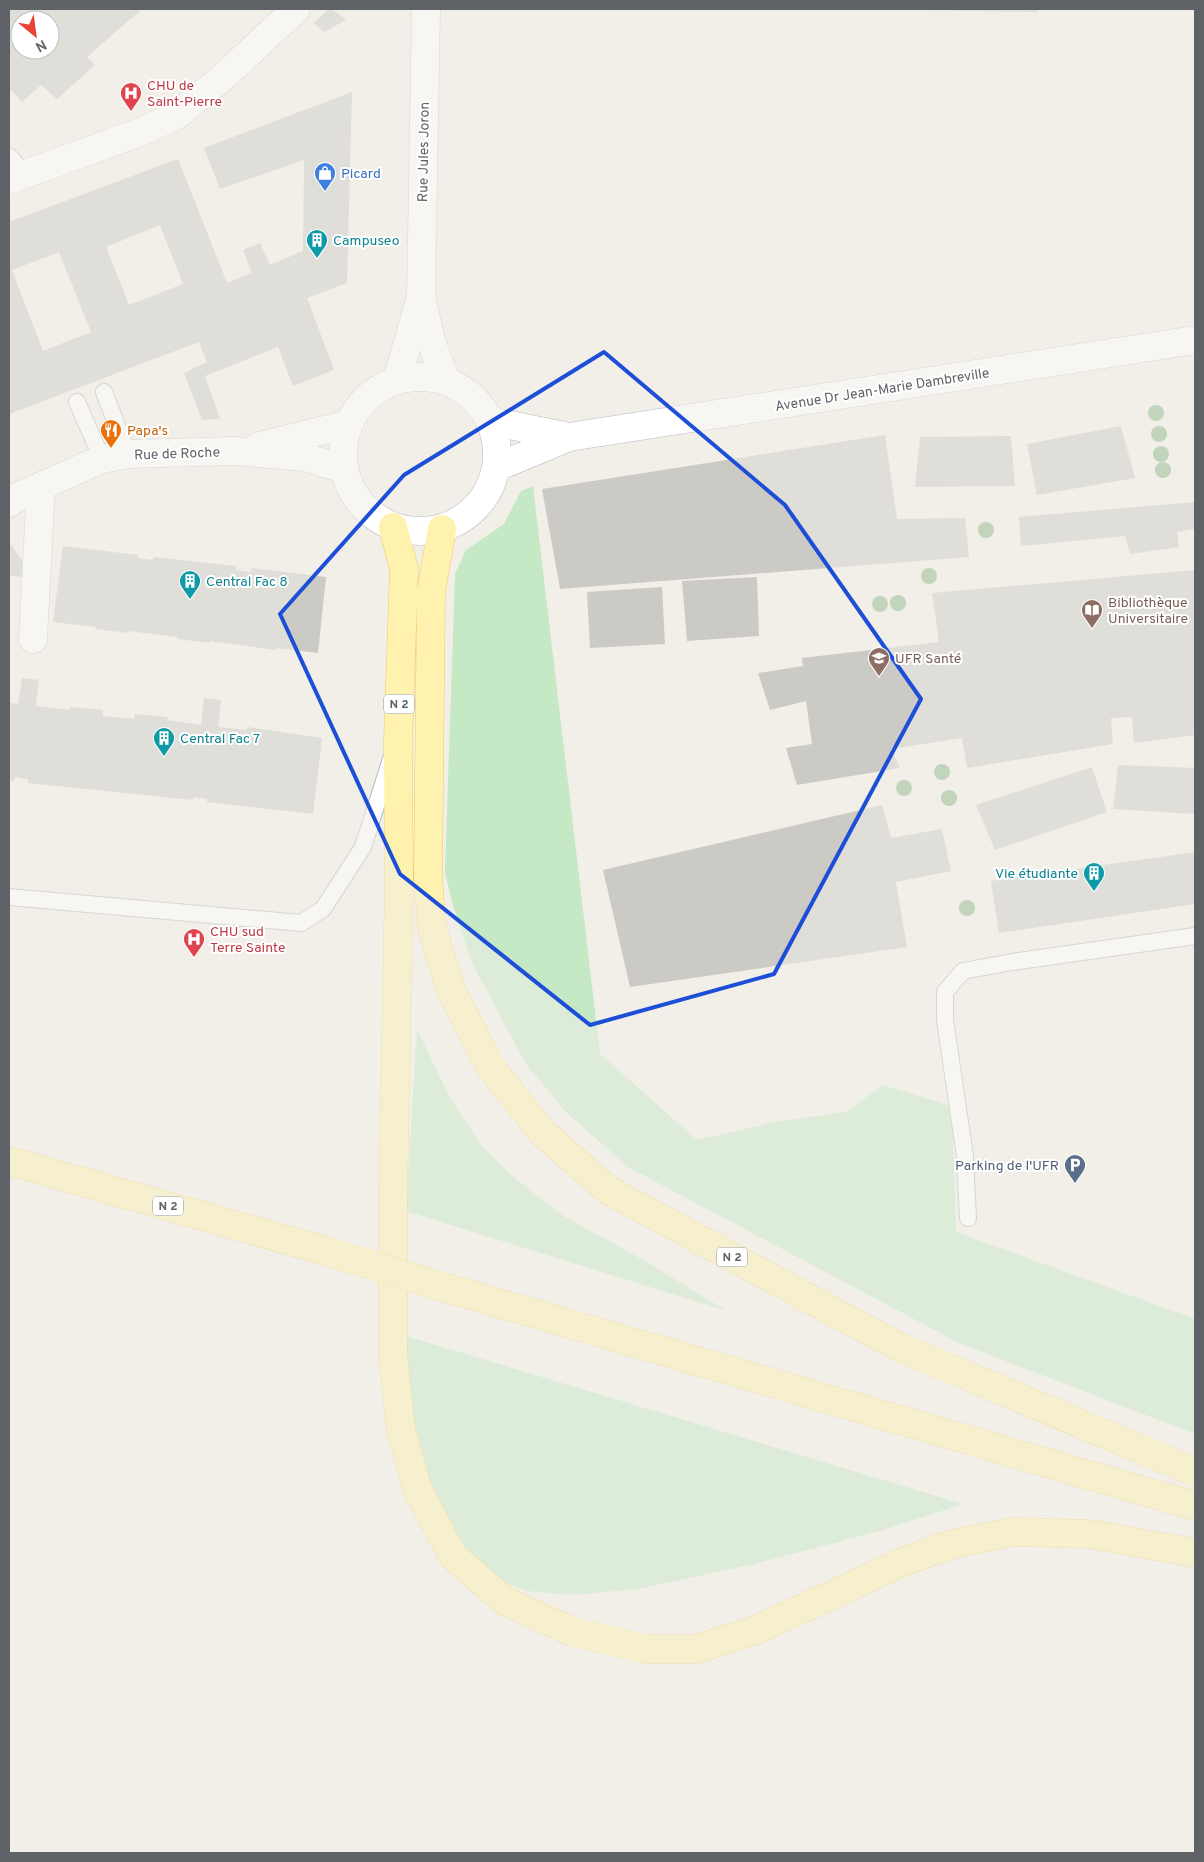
<svg xmlns="http://www.w3.org/2000/svg" width="1204" height="1862" font-family="Overpass,sans-serif">
<rect width="100%" height="100%" fill="#f1efe8"/>
<path fill="#c5e8c5" d="M533,486L600,1054L697,1140L780,1121L846,1112L883,1085L948,1105L953,1136L956,1232L1195,1319V1434L959,1343L628,1167L566,1112L526,1064L471,961L452,902L445,872L455,574L466,550L504,524L521,491Z
M417,1029L449,1096L483,1148L517,1180L565,1217L638,1257L727,1311L406,1211Z
M406,1336L963,1504L880,1531L750,1565L637,1589L573,1595L526,1591L491,1577L462,1548L443,1521L402,1398Z"/>
<path fill="#cccac5" fill-rule="evenodd" d="M9,9H142L87,57L95,65L57,99L41,85L22,102L9,88ZM20,20H50V50H20Z
M329,9H332L346,20L324,32L314,23Z
M921,9H1038V12L921,10Z
M352,92L347,283L307,298L334,370L293,386L278,347L205,376L220,419L202,420L184,373L207,362L199,342L9,414V222L178,159L227,283L252,273L243,250L260,243L270,265L303,251L304,160L220,189L204,148ZM160,225L183,284L129,305L106,247ZM59,252L91,332L43,351L12,270Z
M1121,426L1135,478L1037,495L1027,444Z
M885,435L897,519L965,518L969,557L560,589L542,489Z
M1011,436L1015,486L915,487L920,437Z
M1195,502V529L1177,532L1179,547L1130,554L1125,536L1021,546L1019,517Z
M9,542L24,563L21,577L9,575Z
M63,546L138,555V558L153,560V557L236,566V570L251,572V568L326,577L318,653L276,648L275,650L210,641V643L178,639L177,637L129,631L128,633L95,629L96,627L53,622Z
M1195,570V735L1134,743L1132,717L1111,718L1113,744L967,768L962,738L891,749L900,768L797,785L786,748L812,744L806,701L770,710L758,673L803,666L802,658L939,642L932,593Z
M757,577L759,636L687,641L682,581Z
M662,587L665,644L590,648L587,592Z
M22,678L39,680L36,706L69,710L70,707L103,710V716L134,719L135,714L168,717L167,720L201,725L204,698L221,700L218,727L247,730V727L322,738L313,814L207,802V799L193,797V800L28,783V779L15,777L14,781L9,780V703L18,704Z
M1118,765L1195,768V814L1113,809Z
M1092,767L1107,812L995,850L976,805Z
M882,805L891,838L942,829L951,871L896,882L907,947L630,987L603,870Z
M1195,852V904L999,933L991,881Z"/>
<g fill="none" stroke-linecap="round" stroke-linejoin="round">
<g stroke="#b5b8bc" stroke-width="18">
<path id="lane" d="M9,156L25,174
M104,392L128,454
M77,402L102,459
M9,897L301,923L323,909L363,847L391,759
M968,1218L965,1156L945,1020V992L963,971L1012,962L1195,936"/>
</g>
<g stroke="#b5b8bc" stroke-width="29">
<path id="street" d="M9,180L143,131L177,115L222,78L296,9
M259,446L349,424
M9,503L19,496L102,459L128,454L235,451L305,457L343,469
M33,639L41,486"/>
</g>
<g stroke="#b6babf" stroke-width="29">
<path id="secondary" d="M426,9L421,296L431,341L446,381
M343 454a77 77 0 1 1 154 0a77 77 0 1 1-154 0Z
M397,380L420,300
M490,421L569,437
M497,467L569,437L1195,340"/>
</g>
<g stroke="#f2c960" stroke-width="29">
<path id="primary" d="M393,527L404,569L398,741L399,883L393,1198V1356L401,1431L418,1490L453,1556L505,1601L573,1632L646,1649H696L754,1631L905,1561L952,1544L1013,1532L1089,1534L1195,1553
M442,529L431,592L428,879L432,928L451,990L491,1068L542,1132L608,1190L899,1347L1195,1472
M9,1161L326,1251
M443,1287L1195,1506"/>
</g>
<use href="#lane" stroke="#fff" stroke-width="16"/>
<use href="#street" stroke="#fff" stroke-width="28"/>
<use href="#secondary" stroke="#fff" stroke-width="28"/>
<use href="#primary" stroke="#fff2af" stroke-width="28"/>
<g stroke="#f2c960" stroke-width="29" stroke-linecap="butt">
<path id="primary-bridge" d="M326,1251L443,1287"/>
</g>
<use href="#primary-bridge" stroke="#fff2af" stroke-width="28"/>
</g>
<g fill="#89b387">
<circle cx="1156" cy="413" r="8"/>
<circle cx="1159" cy="434" r="8"/>
<circle cx="1161" cy="454" r="8"/>
<circle cx="1163" cy="470" r="8"/>
<circle cx="986" cy="530" r="8"/>
<circle cx="929" cy="576" r="8"/>
<circle cx="898" cy="603" r="8"/>
<circle cx="880" cy="604" r="8"/>
<circle cx="942" cy="772" r="8"/>
<circle cx="904" cy="788" r="8"/>
<circle cx="949" cy="798" r="8"/>
<circle cx="967" cy="908" r="8"/>
</g>
<path d="M0 0H1204V1862H0ZM604,352L785,505L921,699L774,974L590,1025L400,874L280,614L404,475Z" fill="#f1efe8" fill-opacity=".55" fill-rule="evenodd"/>
<path fill="none" stroke="#1d4ed8" stroke-width="4" stroke-linejoin="round" d="M604,352L785,505L921,699L774,974L590,1025L400,874L280,614L404,475Z"/>
<defs>
<g id="hospital-pin" transform="scale(1.125)"><path d="M0 17L-7.5 6A9.5 9.5 0 1 1 7.5 6Z" fill="#e0444e" stroke="#fff"/><path d="M-5-5h3v3.5h4V-5h3V5h-3V1.5h-4V5h-3Z" fill="#fff"/></g>
<g id="shop-pin" transform="scale(1.125)"><path d="M0 17L-7.5 6A9.5 9.5 0 1 1 7.5 6Z" fill="#3f7fe0" stroke="#fff"/><path d="M-5-2.5h2.3a2.7 3.5 0 0 1 5.4 0H5L5.5 6h-11ZM-1.5-2.5h3a1.5 2.3 0 0 0-3 0Z" fill="#fff"/></g>
<g id="building-pin" transform="scale(1.125)"><path d="M0 17L-7.5 6A9.5 9.5 0 1 1 7.5 6Z" fill="#0f9aa8" stroke="#fff"/><path d="M-4-6H4V6H1V3H-1V6H-4ZM-2.5-4.3h1.7v1.8h-1.7ZM.8-4.3h1.7v1.8H.8ZM-2.5-1h1.7V.8h-1.7ZM.8-1h1.7V.8H.8Z" fill="#fff"/></g>
<g id="restaurant-pin" transform="scale(1.125)"><path d="M0 17L-7.5 6A9.5 9.5 0 1 1 7.5 6Z" fill="#e8710a" stroke="#fff"/><path d="M-5-6h1v4h1v-4h1v4h1v-4h1v5L-1.5 .5V6h-2V.5L-5-1ZM5-6V6H3V1.5H1.5Q1.5-4 5-6Z" fill="#fff"/></g>
<g id="library-pin" transform="scale(1.125)"><path d="M0 17L-7.5 6A9.5 9.5 0 1 1 7.5 6Z" fill="#8d6e63" stroke="#fff"/><path d="M-6-4Q-3-5.5-.7-3.5V5Q-3 3-6 4ZM6-4Q3-5.5 .7-3.5V5Q3 3 6 4Z" fill="#fff"/></g>
<g id="university-pin" transform="scale(1.125)"><path d="M0 17L-7.5 6A9.5 9.5 0 1 1 7.5 6Z" fill="#8d6e63" stroke="#fff"/><path d="M0-5L7-2L0 1L-7-2ZM-4 1L0 2.5L4 1V4Q0 6-4 4Z" fill="#fff"/></g>
<g id="parking-pin" transform="scale(1.125)"><path d="M0 17L-7.5 6A9.5 9.5 0 1 1 7.5 6Z" fill="#5c6f8a" stroke="#fff"/><path d="M-3.5-5.5H1a3.5 3.5 0 0 1 0 7H-1V5.5H-3.5ZM-1-3.4V-.6H.8a1.4 1.4 0 0 0 0-2.8Z" fill="#fff"/></g>
</defs>
<g fill-rule="evenodd">
<use href="#hospital-pin" x="131" y="93"/>
<use href="#shop-pin" x="325" y="173"/>
<use href="#building-pin" x="317" y="240"/>
<use href="#restaurant-pin" x="111" y="430"/>
<use href="#building-pin" x="190" y="581"/>
<use href="#library-pin" x="1092" y="610"/>
<use href="#university-pin" x="879" y="658"/>
<use href="#building-pin" x="164" y="738"/>
<use href="#building-pin" x="1094" y="873"/>
<use href="#hospital-pin" x="194" y="939"/>
<use href="#parking-pin" x="1075" y="1165"/>
</g>
<g text-anchor="middle" stroke-width="4" stroke-linejoin="round" paint-order="stroke">
<g fill="#fff" stroke="#8f9295" stroke-width="1">
<rect x="384" y="694.5" width="30" height="19" rx="4"/>
<rect x="153" y="1196.5" width="30" height="19" rx="4"/>
<rect x="717" y="1247.5" width="30" height="19" rx="4"/>
</g>
<g font-size="12" font-weight="bold" fill="#5f6368">
<text x="399" y="708">N 2</text>
<text x="168" y="1210">N 2</text>
<text x="732" y="1261">N 2</text>
</g>
<g font-size="14" fill="#be3a42" stroke="#fff" text-anchor="start">
<text x="147" y="90">CHU de<tspan x="147" dy="16">Saint-Pierre</tspan></text>
<text x="210" y="936">CHU sud<tspan x="210" dy="16">Terre Sainte</tspan></text>
</g>
<g font-size="14" fill="#5f6368" stroke="#fff">
<text transform="translate(423 152) rotate(-89)" y="5">Rue Jules Joron</text>
<text transform="translate(882 389) rotate(-9)" y="5">Avenue Dr Jean-Marie Dambreville</text>
<text transform="translate(177 453) rotate(-2)" y="5">Rue de Roche</text>
</g>
<g font-size="14" fill="#366cbe" stroke="#fff" text-anchor="start">
<text x="341" y="178">Picard</text>
</g>
<g font-size="14" fill="#0d838f" stroke="#fff" text-anchor="start">
<text x="333" y="245">Campuseo</text>
<text x="206" y="586">Central Fac 8</text>
<text x="180" y="743">Central Fac 7</text>
<text x="1078" y="878" text-anchor="end">Vie étudiante</text>
</g>
<g font-size="14" fill="#c56008" stroke="#fff" text-anchor="start">
<text x="127" y="435">Papa's</text>
</g>
<g font-size="14" fill="#785e54" stroke="#fff" text-anchor="start">
<text x="1108" y="607">Bibliothèque<tspan x="1108" dy="16">Universitaire</tspan></text>
<text x="895" y="663">UFR Santé</text>
</g>
<g font-size="14" fill="#4e5e75" stroke="#fff" text-anchor="end">
<text x="1059" y="1170">Parking de l'UFR</text>
</g>
</g>
<rect width="1204" height="1862" fill="none" stroke="#5f6368" stroke-width="20"/>
<g transform="translate(35 35) rotate(151)"><circle r="24" fill="#ffffff" stroke="#bfc1c3"/>
<path d="M0-4L9 19L0 12L-9 19Z" fill="#ea4335"/>
<text y="-8" font-size="14" font-weight="bold" text-anchor="middle" fill="#5f6368">N</text>
</g>
</svg>
